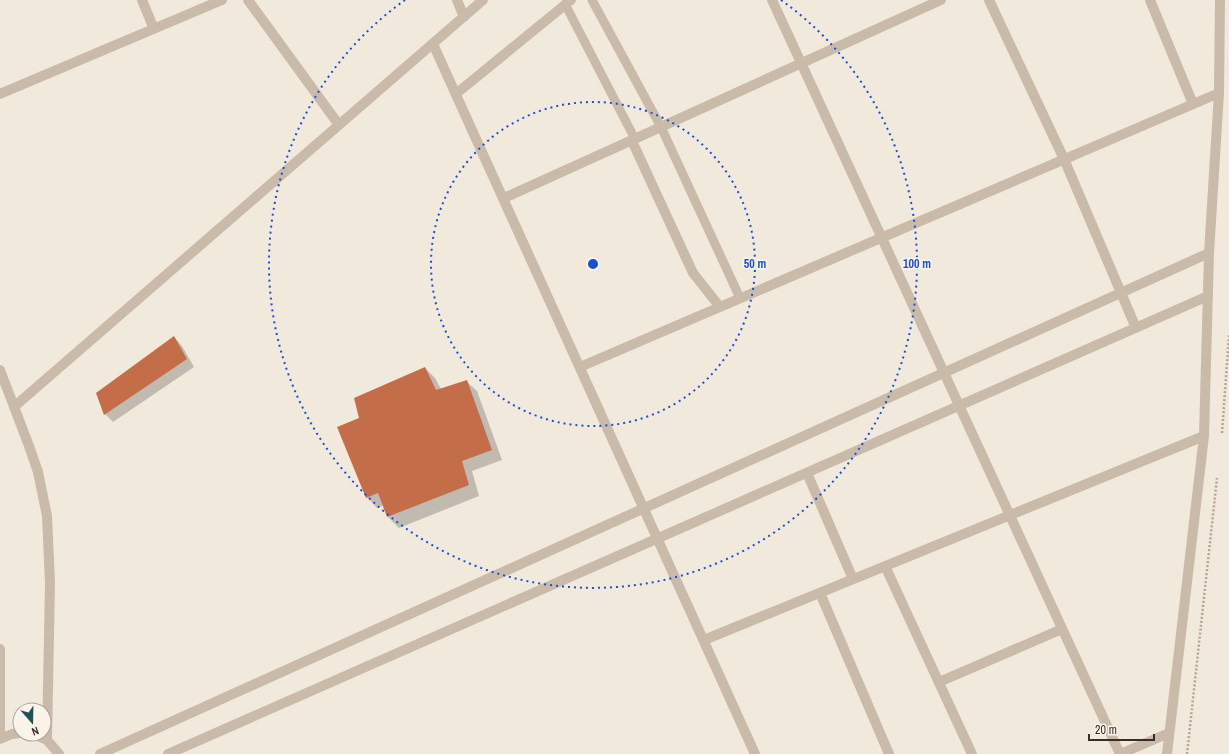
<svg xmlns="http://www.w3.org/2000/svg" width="1229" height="754" font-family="'Archivo Narrow',sans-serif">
<rect width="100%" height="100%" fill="#f2e9dd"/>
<path fill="#0003" d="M174,337L182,346L194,367L113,422L105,414Z
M425,368L435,378L441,389L466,381L477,391L502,460L472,471L479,496L399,528L388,517L384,505L377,508L367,497L361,418Z"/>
<path fill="#c36e49" d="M174,336L187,359L104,415L96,393Z
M425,367L436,390L467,380L492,450L462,461L469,485L387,517L378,493L366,498L337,427L359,418L354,398Z"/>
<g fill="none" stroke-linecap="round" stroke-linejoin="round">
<path stroke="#b6a493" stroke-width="2.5" stroke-dasharray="2 2" stroke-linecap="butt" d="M1222,433L1229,335
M1187,754L1217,478"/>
<path stroke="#cabaa9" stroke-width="9" d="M592,0L661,127L740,298
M565,4L635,139"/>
<path stroke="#cabaa9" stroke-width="10" d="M142,0L154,29
M248,0L339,125
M457,0L464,17
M772,0L1120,754
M989,0L1064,159L1136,328
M1150,0L1193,104
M433,44L755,754
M457,93L571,0
M0,94L222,0
M632,141L693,273L720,307
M504,198L941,0
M580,367L1219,93
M0,370L29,446L38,472L47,516L50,583L47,740
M15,406L483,0
M807,473L853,579
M885,566L972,754
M820,593L889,754
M704,640L1204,436
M0,649V738
M939,682L1062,629
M33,734L47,740L59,754
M0,739L12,734L20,733
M100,754L1209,253
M168,754L1208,296
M1120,754L1169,733
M1167,754L1204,436L1209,253L1219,93L1220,0"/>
</g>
<g fill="none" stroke="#1d4ed8" stroke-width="2" stroke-dasharray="2 4">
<circle cx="593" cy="264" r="162"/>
<path d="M781 0A324 324 0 1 1 405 0"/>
</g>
<circle cx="593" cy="264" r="6" fill="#1d4ed8" stroke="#f9f3e9" stroke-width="2"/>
<g font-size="12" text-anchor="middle" font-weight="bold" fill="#1d4ed8" stroke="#f9f3e9" stroke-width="3.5" stroke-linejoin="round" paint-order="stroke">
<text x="755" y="268">50 m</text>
<text x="917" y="268">100 m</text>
</g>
<g transform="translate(32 722) rotate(160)"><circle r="19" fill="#f9f3e9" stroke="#aba49c"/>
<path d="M0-3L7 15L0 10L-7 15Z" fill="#1f5158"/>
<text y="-6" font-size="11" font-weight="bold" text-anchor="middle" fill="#372e29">N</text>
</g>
<path d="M1089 734v6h65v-6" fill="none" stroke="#372e29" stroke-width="2"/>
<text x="1095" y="734" font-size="12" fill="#372e29" stroke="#f9f3e9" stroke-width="3" paint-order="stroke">20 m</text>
</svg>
